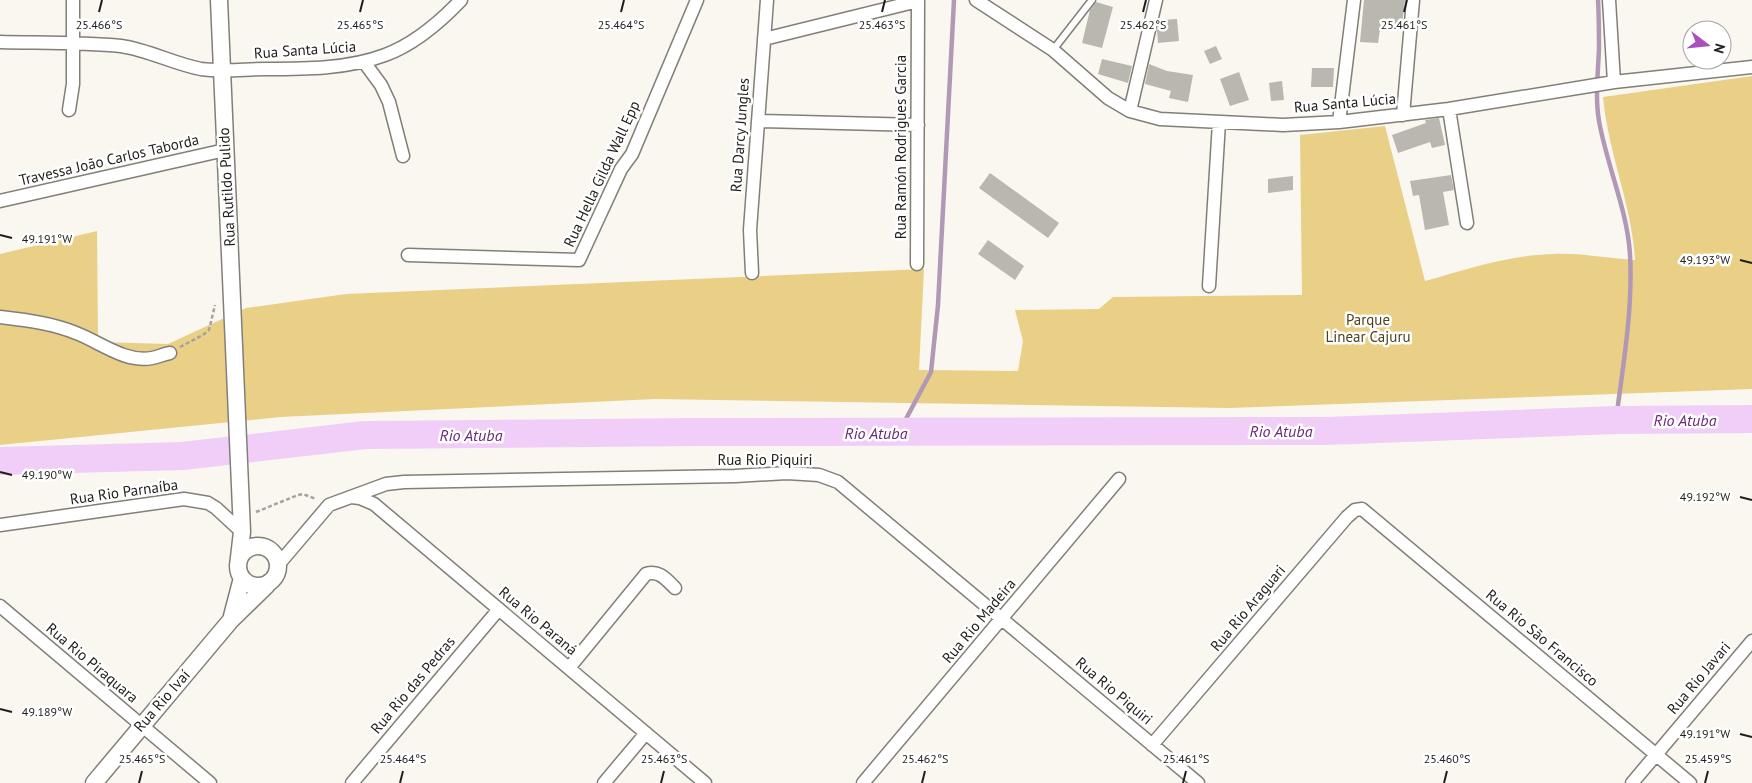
<svg xmlns="http://www.w3.org/2000/svg" width="1752" height="783" font-family="'PT Sans',sans-serif">
<rect width="100%" height="100%" fill="#f9f7ef"/>
<path fill="#ead087" d="M1752,76V389L1229,408L655,399L281,417L0,445V254L97,231L98,342L168,344L246,308L346,294L924,269L919,370L1018,371L1023,341L1015,310L1099,309L1113,297L1302,295L1300,135L1385,126L1425,281C1468,269 1509,255 1554,254C1580,253 1608,258 1635,260C1632,205 1608,153 1603,97Z"/>
<g fill="none" stroke-linecap="round" stroke-linejoin="round">
<path stroke="#b199b6" stroke-width="4.5" d="M1598,0C1599,16 1599,33 1599,49C1598,73 1595,97 1599,121C1607,166 1627,209 1630,254C1633,310 1623,365 1616,420
M899,432L931,372L938,305L954,0"/>
<path stroke="#f0cef8" stroke-width="28" d="M0,461L183,456L365,435L697,432L1326,431L1616,420L1752,419"/>
</g>
<path fill="#b9b7b0" d="M1364,0H1405L1402,25L1381,23L1378,43L1360,42Z
M1096,2L1113,7L1102,48L1082,43L1090,10Z
M1177,19L1179,41L1158,43L1157,31L1160,20Z
M1216,46L1222,59L1210,64L1204,51Z
M1102,59L1132,66L1128,83L1098,74Z
M1149,64L1167,71L1193,75L1188,102L1169,98L1171,91L1145,84Z
M1312,68H1334L1333,87H1311Z
M1239,72L1249,100L1230,106L1220,79Z
M1282,81L1284,100L1271,101L1269,83Z
M1439,118L1445,145L1432,148L1430,142L1398,153L1392,135L1426,123L1425,120Z
M990,173L1059,223L1048,238L979,188Z
M1451,175L1454,190L1443,192L1449,225L1425,230L1419,195L1413,196L1410,181Z
M1293,176V190L1268,193V179Z
M988,240L1024,266L1015,280L978,254Z"/>
<g fill="none" stroke-linecap="round" stroke-linejoin="round">
<g stroke="#827f79" stroke-width="9">
<path id="service" d="M1053,50L1092,0"/>
</g>
<g stroke="#827f79" stroke-width="15">
<path id="minor" d="M976,0L1053,50L1108,98L1130,111L1160,119L1283,125L1339,122L1449,109L1614,82L1752,67
M1609,0L1614,82
M764,39L918,1
M0,42C40,43 81,42 121,46C149,50 174,64 201,69C222,72 245,69 266,69C305,69 348,69 385,55C415,44 440,22 461,0
M364,62L381,85L389,102L403,156
M1449,109L1467,223
M69,110L73,84V0
M1130,111L1156,0
M1403,115L1413,0
M758,121L918,125
M1339,122L1354,0
M0,201L225,150
M408,255L579,260L621,169L632,154L697,0
M917,264L918,0
M752,273L750,230L767,0
M1209,286L1219,122
M0,317C25,320 52,323 76,333C100,342 125,363 152,358C158,357 164,354 170,353
M351,497L360,498L374,504L705,783
M0,525L184,499L208,503L216,508L242,532
M278,565L329,505L386,484L404,482L735,476L787,473L819,475L838,482L1198,783
M0,606L210,783
M569,668L646,574C659,570 666,579 675,588
M1152,745L1347,517L1355,510L1362,509L1690,783
M352,783L499,609
M604,783L646,733
M863,783L1119,479
M1632,783L1752,641"/>
</g>
<g stroke="#827f79" stroke-width="19">
<path id="tertiary" d="M219,0L242,532L238,566
M238 566a20 20 0 1 1 40 0a20 20 0 1 1-40 0Z
M231,620L242,578
M94,783L231,620L267,585"/>
</g>
<path stroke="#a5a39d" stroke-width="2.5" stroke-dasharray="4 2.5" stroke-linecap="butt" d="M180,347L203,335L209,330L215,305
M256,512L298,495L303,494L316,499"/>
<use href="#service" stroke="#fff" stroke-width="6"/>
<use href="#minor" stroke="#fff" stroke-width="12"/>
<use href="#tertiary" stroke="#fff" stroke-width="16"/>
</g>
<path fill="none" stroke="#1f1e1b" stroke-width="2" d="M99,12L102,0M360,12L363,0M621,12L624,0M882,12L885,0M1143,12L1146,0M1404,12L1407,0M0,235L12,238M1740,260L1752,263M0,472L12,475M1740,497L1752,500M0,709L12,712M1740,734L1752,737M139,783L142,771M400,783L403,771M661,783L664,771M922,783L925,771M1183,783L1186,771M1444,783L1447,771M1705,783L1708,771"/>
<g text-anchor="middle" stroke-width="5" stroke-linejoin="round" paint-order="stroke">
<g font-size="15" fill="#1f1e1b" stroke="#fff">
<text transform="translate(305 50) rotate(-4)" y="5">Rua Santa Lúcia</text>
<text transform="translate(1345 103) rotate(-5)" y="5">Rua Santa Lúcia</text>
<text transform="translate(740 135) rotate(-86)" y="5">Rua Darcy Jungles</text>
<text transform="translate(901 147) rotate(-90)" y="5">Rua Ramón Rodrigues Garcia</text>
<text transform="translate(109 160) rotate(-13)" y="5">Travessa João Carlos Taborda</text>
<text transform="translate(602 174) rotate(-65)" y="5">Rua Hella Gilda Wall Epp</text>
<text transform="translate(227 187) rotate(-93)" y="5">Rua Rutildo Pulido</text>
<text x="765" y="465">Rua Rio Piquiri</text>
<text transform="translate(124 492) rotate(-8)" y="5">Rua Rio Parnaíba</text>
<text transform="translate(1248 608) rotate(-50)" y="5">Rua Rio Araguari</text>
<text transform="translate(538 621) rotate(40)" y="5">Rua Rio Paraná</text>
<text transform="translate(979 621) rotate(-50)" y="5">Rua Rio Madeira</text>
<text transform="translate(1542 638) rotate(40)" y="5">Rua Rio São Francisco</text>
<text transform="translate(92 663) rotate(40)" y="5">Rua Rio Piraquara</text>
<text transform="translate(1699 678) rotate(-50)" y="5">Rua Rio Javari</text>
<text transform="translate(413 685) rotate(-50)" y="5">Rua Rio das Pedras</text>
<text transform="translate(1114 691) rotate(40)" y="5">Rua Rio Piquiri</text>
<text transform="translate(162 701) rotate(-49)" y="5">Rua Rio Ivaí</text>
</g>
<g font-size="15" fill="#4f421d" stroke="#fff">
<text x="1368" y="325">Parque<tspan x="1368" dy="17">Linear Cajuru</tspan></text>
</g>
<g font-size="16" font-style="italic" fill="#6a297a" stroke="#fff">
<text x="1685" y="426">Rio Atuba</text>
<text x="1281" y="437">Rio Atuba</text>
<text x="876" y="439">Rio Atuba</text>
<text x="471" y="441">Rio Atuba</text>
</g>
</g>
<g font-size="12" text-anchor="middle" fill="#1f1e1b" stroke="#fff" stroke-width="5" stroke-linejoin="round" paint-order="stroke">
<text x="99" y="29">25.466°S</text>
<text x="360" y="29">25.465°S</text>
<text x="621" y="29">25.464°S</text>
<text x="882" y="29">25.463°S</text>
<text x="1143" y="29">25.462°S</text>
<text x="1404" y="29">25.461°S</text>
<text x="47" y="243">49.191°W</text>
<text x="1705" y="264">49.193°W</text>
<text x="47" y="479">49.190°W</text>
<text x="1705" y="501">49.192°W</text>
<text x="47" y="716">49.189°W</text>
<text x="1705" y="738">49.191°W</text>
<text x="142" y="763">25.465°S</text>
<text x="403" y="763">25.464°S</text>
<text x="664" y="763">25.463°S</text>
<text x="925" y="763">25.462°S</text>
<text x="1186" y="763">25.461°S</text>
<text x="1447" y="763">25.460°S</text>
<text x="1708" y="763">25.459°S</text>
</g>
<g transform="translate(1707 45) rotate(106)"><circle r="24" fill="#ffffff" stroke="#a5a5a4"/>
<path d="M0-4L9 19L0 12L-9 19Z" fill="#a851be"/>
<text y="-8" font-size="14" font-weight="bold" text-anchor="middle" fill="#1f1e1b">N</text>
</g>
</svg>
